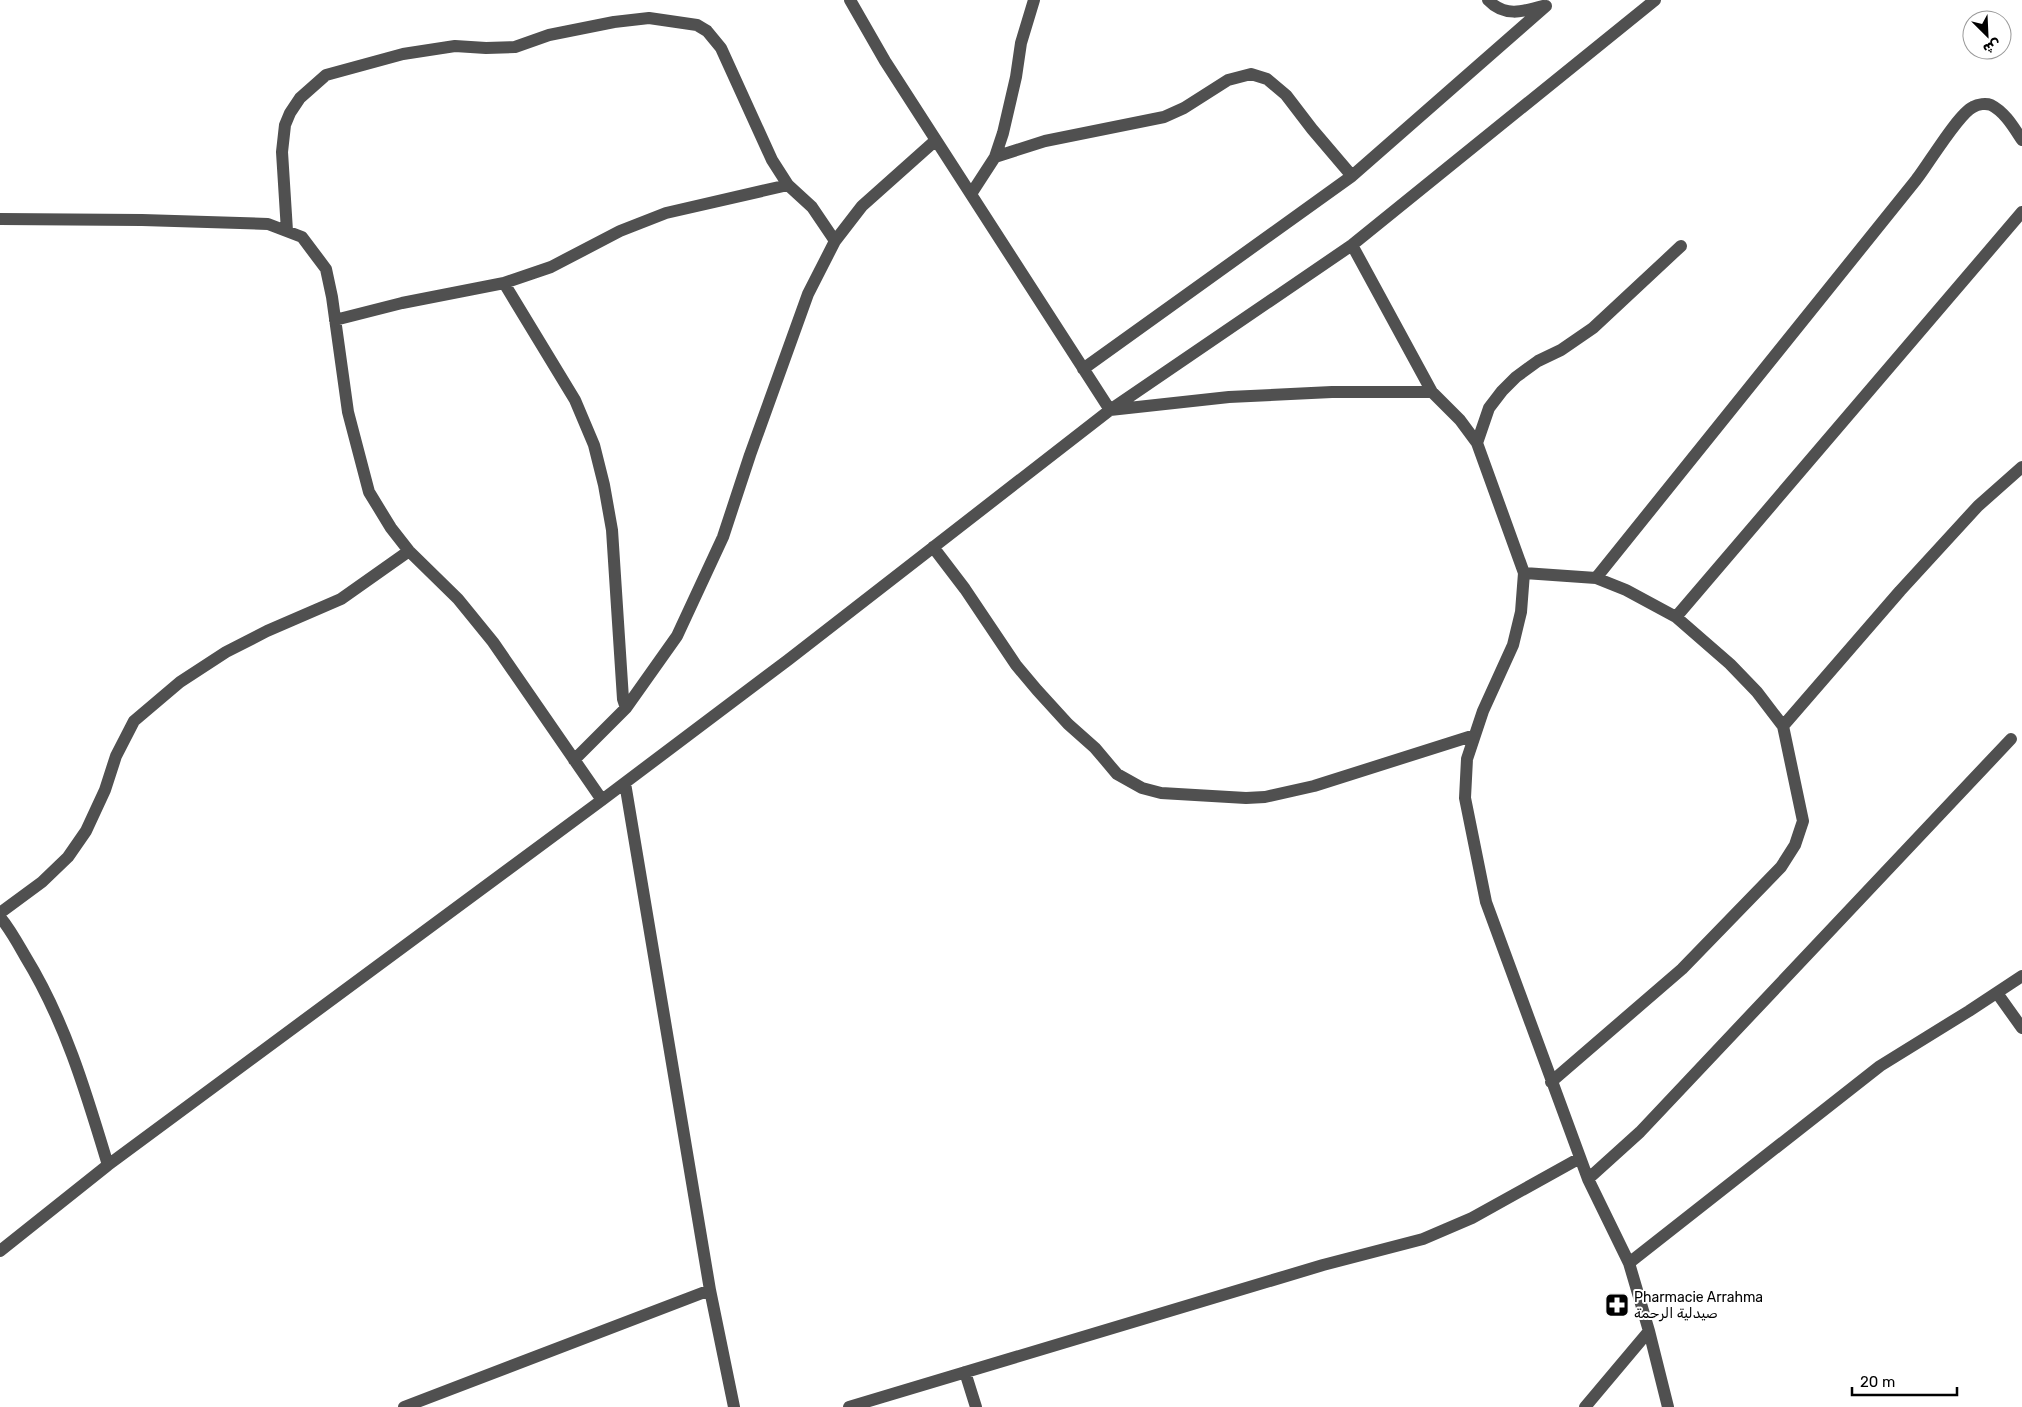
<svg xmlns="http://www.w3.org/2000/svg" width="2022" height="1407" font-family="Rubik,'Noto Naskh Arabic',sans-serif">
<rect width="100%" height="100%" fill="#fff"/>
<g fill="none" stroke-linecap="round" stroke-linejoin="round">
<path stroke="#505050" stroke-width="12" d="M850,0L885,61L1110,410L1229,397L1332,392H1432L1460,420L1477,443L1524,573L1521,612L1513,645L1483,711L1467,759L1465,798L1486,902L1588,1179L1629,1263L1649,1331L1668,1407
M1488,0C1504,17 1522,12 1543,6
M995,157L1045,141L1164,117L1184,108L1228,80L1251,74L1267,79L1286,95L1312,129L1352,176
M971,194L995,157L1003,133L1016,77L1021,43L1034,0
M0,219L142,220L268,224L302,237L326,269L332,297L348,412L369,492L391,528L409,551L458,599L493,642L602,800
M287,231L282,152L285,125L290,113L300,98L326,75L403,54L455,46L486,48L515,47L549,35L614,22L649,18L697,25L707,31L721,48L772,160L788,185L812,207L835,241
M1352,245L1432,392
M504,283L575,400L594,445L604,485L612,530L623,699L626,708
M335,320L402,303L504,283L551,267L620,231L666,213L788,185
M1083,369L1352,176L1546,6
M1477,443L1489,408L1502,391L1516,377L1538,361L1561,350L1593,328L1681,246
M933,547L965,589L1016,665L1037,690L1068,724L1095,748L1117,774L1142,788L1161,793L1246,798L1265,797L1314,786L1475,735
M1524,573L1596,578L1626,590L1676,617L1730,664L1757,692L1783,726L1803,821L1795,845L1781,867L1682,969L1551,1082
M1596,578L1916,180C1928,165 1958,114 1973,107C1978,104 1986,103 1991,105C2005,112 2014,128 2022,140
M1676,617L2022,212
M1783,726L1900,591L1978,506L2022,467
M574,760L626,708L677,636L723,537L750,455L808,294L835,241L862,206L936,140
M625,783L710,1290L734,1407
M0,913L42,882L68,857L86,831L105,790L116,756L134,721L180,682L226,652L267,631L341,599L409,551
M0,917C10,929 17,942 25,956C65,1021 86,1092 108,1165
M1997,993L2022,1028
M1588,1179L1640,1132L2011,739
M0,1251L108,1165L602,800L788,660L1110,410L1352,245L1655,0
M1629,1263L1880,1066L1969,1011L2022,976
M965,1372L976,1407
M404,1407L710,1290
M849,1407L1323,1265L1423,1239L1472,1218L1580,1158
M1585,1407L1649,1331"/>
</g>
<defs>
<g id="pharmacy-square" transform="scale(1.25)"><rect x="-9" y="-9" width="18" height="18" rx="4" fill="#000" stroke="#fff"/><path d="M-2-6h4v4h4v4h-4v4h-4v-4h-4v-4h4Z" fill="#fff"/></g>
</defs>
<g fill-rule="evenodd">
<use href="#pharmacy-square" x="1617" y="1305"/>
</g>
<g text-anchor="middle" stroke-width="4" stroke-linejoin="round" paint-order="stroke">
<g font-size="14" fill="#000" stroke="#fff" text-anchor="start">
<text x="1634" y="1302">Pharmacie Arrahma<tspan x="1634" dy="16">صيدلية الرحمة</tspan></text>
</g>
</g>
<g transform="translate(1987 35) rotate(156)"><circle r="24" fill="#ffffff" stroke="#999999"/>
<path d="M0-4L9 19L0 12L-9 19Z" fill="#000000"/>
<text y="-8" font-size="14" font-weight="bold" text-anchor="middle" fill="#000000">ش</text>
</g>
<path d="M1852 1387v8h105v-8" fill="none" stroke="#000000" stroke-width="2.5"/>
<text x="1860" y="1387" font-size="15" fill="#000000" stroke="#ffffff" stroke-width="4" paint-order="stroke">20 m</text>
</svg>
